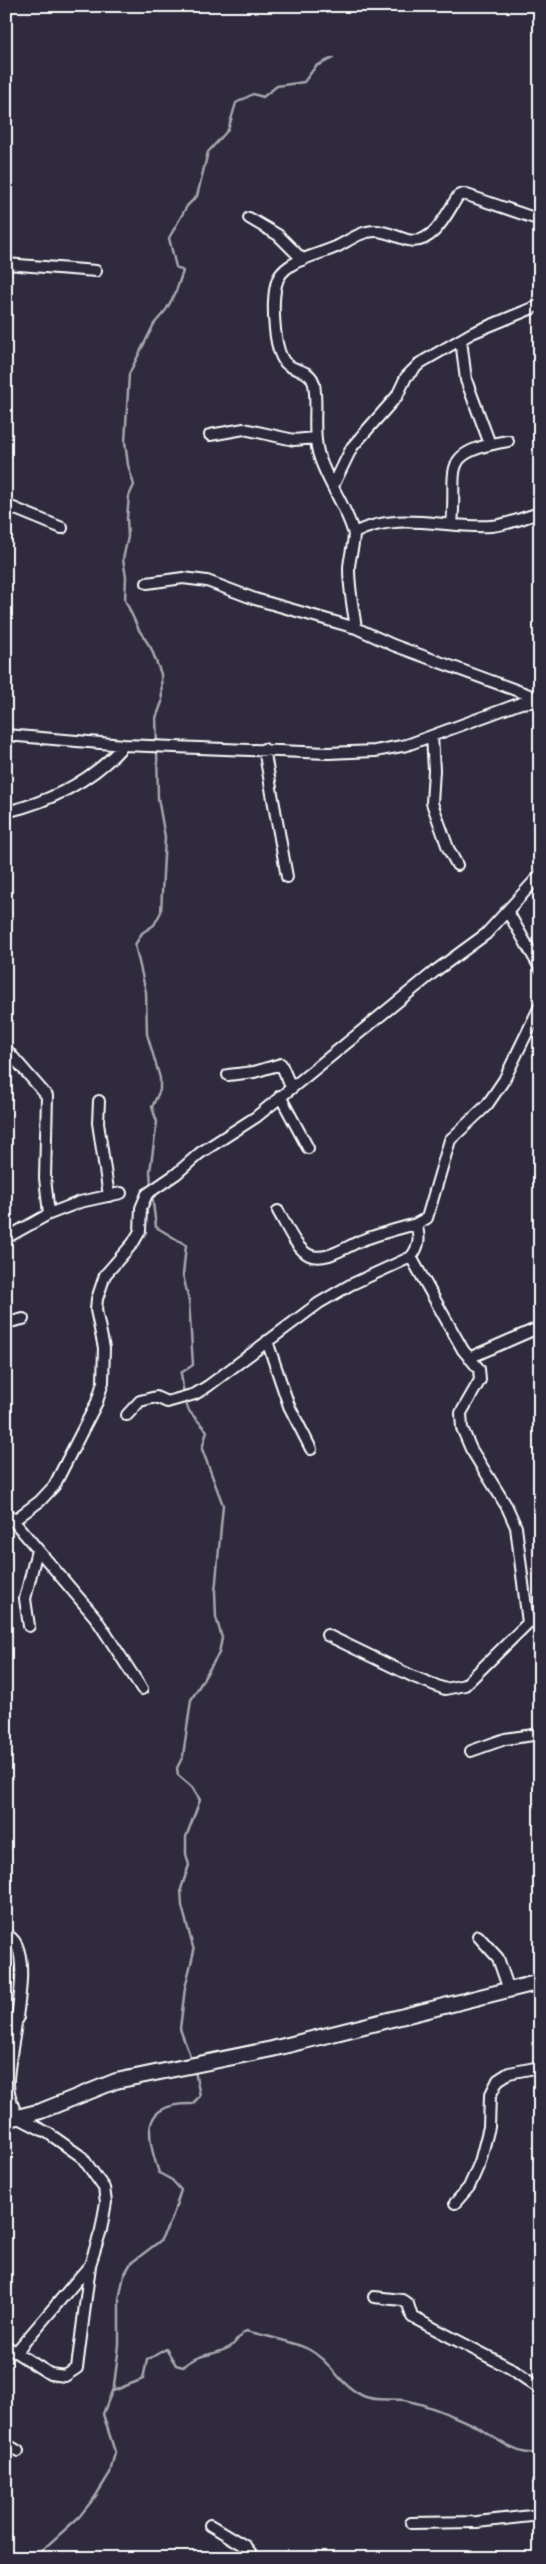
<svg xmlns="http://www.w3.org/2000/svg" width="546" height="2564" font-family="Mynerve,sans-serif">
<rect width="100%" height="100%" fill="#2f2a3d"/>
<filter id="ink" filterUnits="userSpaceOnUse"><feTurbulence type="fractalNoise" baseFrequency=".02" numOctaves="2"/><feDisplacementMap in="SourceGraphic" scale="10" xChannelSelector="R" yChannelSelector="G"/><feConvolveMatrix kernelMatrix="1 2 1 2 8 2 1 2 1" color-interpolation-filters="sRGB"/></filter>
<g filter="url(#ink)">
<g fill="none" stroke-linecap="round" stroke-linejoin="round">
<path stroke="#a7a6ad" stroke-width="2.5" d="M157,743L156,718L162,702L161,674L151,648L139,630L125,600L126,577L123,559L128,537L127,518L129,496L134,485L128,465L125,442L129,374L154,324L166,310L175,294L183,271L176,267L169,238L187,206L197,196L208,152L228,130L236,103L253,94L263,97L277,86L304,82L316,66L333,58
M151,1186L150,1171L157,1122L152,1107L160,1090V1078L147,1034L146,992L135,945L142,933L154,925L161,912L165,837L158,798L157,749
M152,1194L156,1227L186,1245L183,1275L189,1301L193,1365L181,1373L184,1395
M185,1400L189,1411L207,1431L202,1449L223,1505L215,1592L216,1617L222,1638L219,1653L191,1700L183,1756L177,1768L178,1775L192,1787L200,1800L186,1837V1854L189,1865L181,1889L182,1906L194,1951L185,1988L180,2029L192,2061
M113,2391L143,2379L147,2360L166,2349L176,2365L183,2367C199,2352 212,2357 230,2347C236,2343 239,2335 246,2331C262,2335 295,2342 308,2349C330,2360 340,2386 363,2396C377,2402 389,2398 404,2400C429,2405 452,2415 475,2426C493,2435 518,2459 540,2452
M38,2558L40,2552L79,2517L95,2497L110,2473L115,2452L103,2414L114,2386L119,2345V2299L124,2275L131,2263L160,2241L171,2221L181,2190L172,2180L159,2173C146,2134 140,2103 192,2104L200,2096L195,2071"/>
<g stroke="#fff" stroke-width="14">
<path id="street" d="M249,218L278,235L303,260
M6,264L96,271
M461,340L466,380L490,444
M210,435L244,429L294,440L315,438
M333,486L352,447L397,396L406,377L420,363L472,333L540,305
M6,505L62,528
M452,524C458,468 437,453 508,441
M354,533C398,510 445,529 491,526C508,525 524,517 540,513
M147,583L183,578L207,581L255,599L356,628L393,645L540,699
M356,628C353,608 349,589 349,568C349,559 356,538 353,531C345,504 325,479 318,452C312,430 318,406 314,384C311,370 298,372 288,365C273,355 272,303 276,285C281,259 320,256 340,245C351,239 362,231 375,231C386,231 397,237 408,240C433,246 447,213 458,196L464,194L540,220
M6,735L124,745L328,753L375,751L407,745L521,703L540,701
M432,736L434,770L432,803L448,848L457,865
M264,749L287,877
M6,812C52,801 92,781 124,745
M508,912L540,968
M6,1049L47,1096L45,1178L49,1214
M228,1075L254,1072L281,1064L291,1087
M280,1096L308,1148
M99,1101L98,1123L109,1196
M278,1211C286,1224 295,1248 309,1255C325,1262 346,1247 360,1241C378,1234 397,1229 416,1224
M6,1238L49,1214L80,1202L121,1193
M411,1257L463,1350L479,1369L480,1380L461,1413L462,1428L471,1449L507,1507L516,1527L528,1623
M6,1323L23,1319
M267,1341L289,1406L311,1449
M469,1358L540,1327
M127,1415L140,1401L156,1397L167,1402L195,1394L208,1386L319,1303L350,1285L411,1257C420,1246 420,1237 416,1224L427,1218L450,1140L487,1105L504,1080L540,1006
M6,1512L95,1617L142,1689
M13,1521L40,1501L54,1486L97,1402L103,1382L104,1348L96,1310L97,1299L105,1275L133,1243L140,1231L141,1208L147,1194L176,1174L200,1153L256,1117L434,972L486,934L540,875
M29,1626L25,1599L37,1550
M327,1635L414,1677L445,1689L465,1685L528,1623L540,1617
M471,1751L505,1739L540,1734
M6,1935C40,1945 6,2057 8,2084C8,2095 13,2106 17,2117L48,2133L82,2157L104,2188L106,2202L101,2230L90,2265L16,2352
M478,1936L498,1958L509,1990
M6,2015L18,2019
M455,2203L469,2187L480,2162L489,2127L490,2096L498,2080L509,2073L540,2067
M374,2297L402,2300L408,2304L412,2317L510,2368L540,2389
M6,2346L50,2374L65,2376L77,2368L90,2266
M6,2444L18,2451
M411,2523L477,2522L540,2515
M210,2525L245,2546L255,2558"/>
</g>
<g stroke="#fff" stroke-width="18">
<path id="secondary" d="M6,2120L41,2111L116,2081L272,2049L540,1982"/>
</g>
<use href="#street" stroke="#2f2a3d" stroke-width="10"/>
<use href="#secondary" stroke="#2f2a3d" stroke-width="14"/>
</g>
</g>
<rect width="546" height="2564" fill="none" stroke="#2f2a3d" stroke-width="25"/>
<rect x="12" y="12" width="521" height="2539" fill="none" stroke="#fff" stroke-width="2" filter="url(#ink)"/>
</svg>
